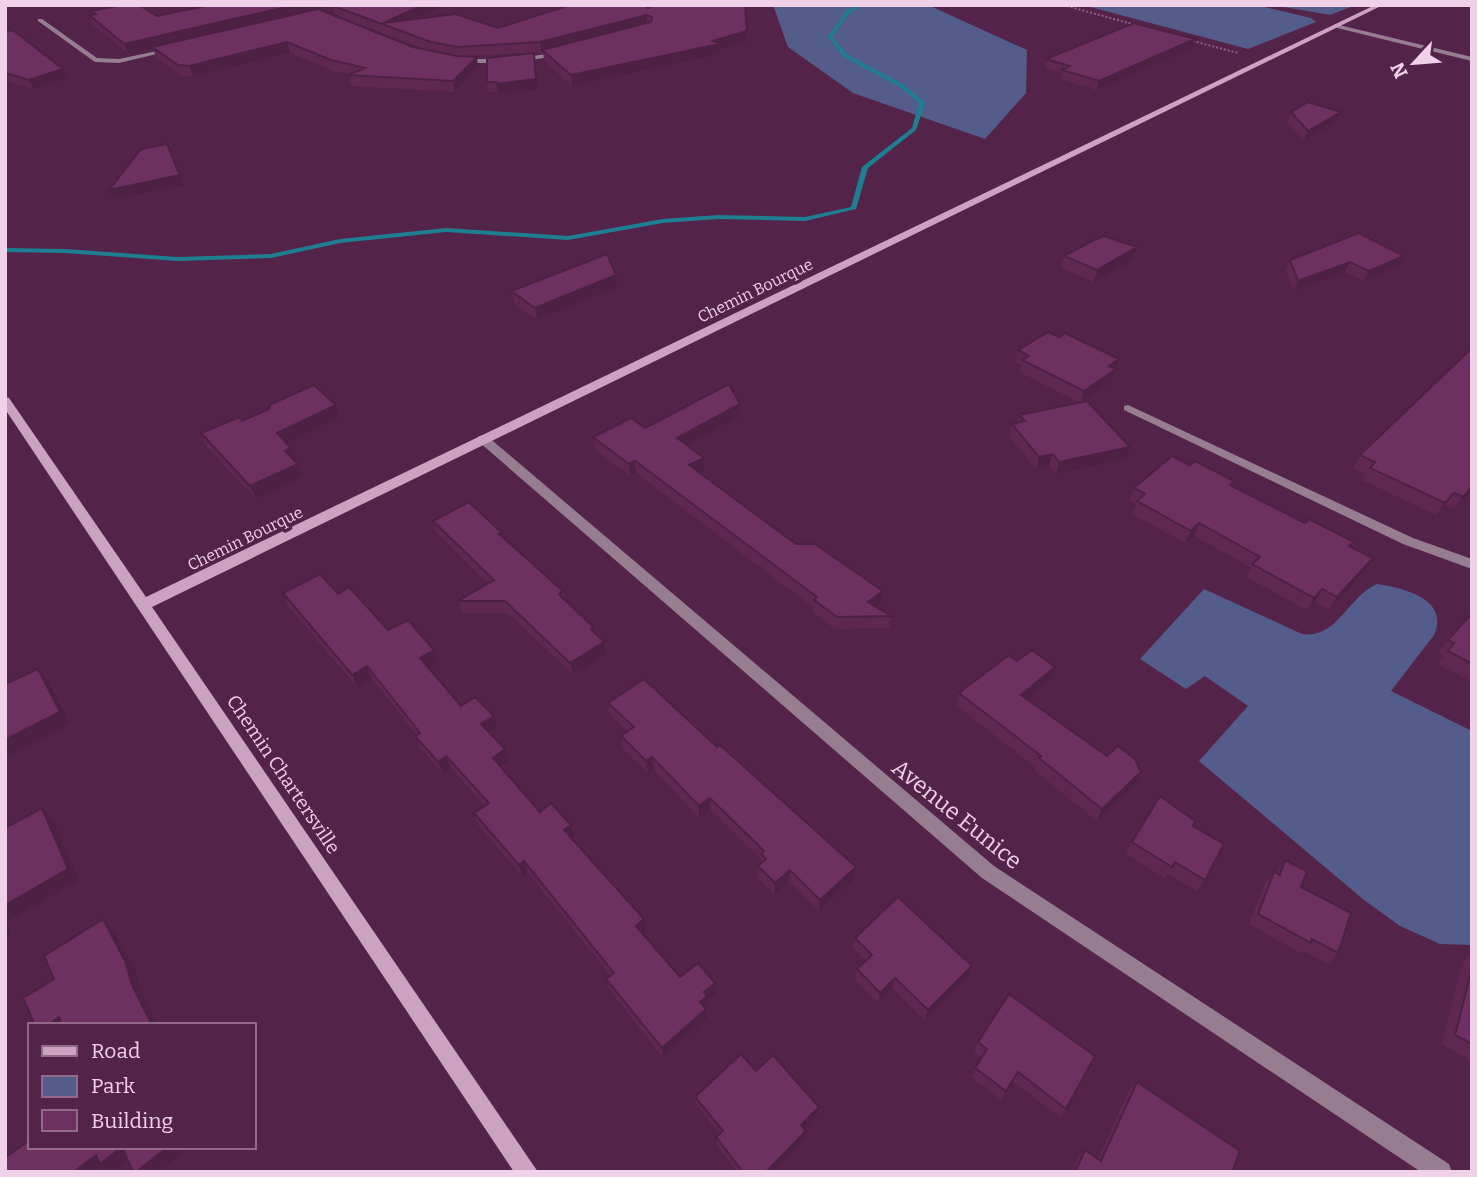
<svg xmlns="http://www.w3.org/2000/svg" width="1477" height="1177" font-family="Bitter,serif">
<rect width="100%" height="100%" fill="#54234a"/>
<path fill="#545c8b" d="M773,5H928L1027,50L1026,93L985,139L853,93L788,47Z
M1083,5H1256L1311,18L1316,22L1248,49Z
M1273,5H1356L1330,15Z
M1377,584C1404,588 1450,599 1434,635L1391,691L1472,731V945L1440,944L1400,926L1364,900L1199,761L1248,706L1205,676L1186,689L1140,659L1204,589L1302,634C1338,639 1347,597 1377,584Z"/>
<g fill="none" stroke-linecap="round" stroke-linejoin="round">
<path fill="#1e7e92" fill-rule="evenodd" d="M857,5H863L849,13L832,37L848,55L904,85L925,103L916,130L868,168L856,209L805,221L718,219L663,223L568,240L446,232L340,243L271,258L178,261L65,253L5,252V248L65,249L178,257L271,254L340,239L446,228L568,236L663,219L718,215L805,217L851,207L862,167L912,128L919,103L900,87L844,57L828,37L846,11Z"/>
<path stroke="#8d6283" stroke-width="2" stroke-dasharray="2 2" stroke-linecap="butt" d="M1063,5L1136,25
M1189,40L1238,53"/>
<path fill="#967d90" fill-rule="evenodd" d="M1128,405L1413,538L1472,559V569L1403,544L1124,410V406Z"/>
<path fill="#967d90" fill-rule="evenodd" d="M38,19H42L97,58L119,59L171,48L174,50L119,63L95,62L38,21Z
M1335,24L1472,57V61L1333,27Z
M561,52L563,55L511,63H460L457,61L460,59H511Z
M483,435L487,436L994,866L1449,1164L1452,1172H1421L982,878L479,442L477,439L479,436Z"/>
<path fill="#cba3c1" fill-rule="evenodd" d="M1375,5H1383L152,607L538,1172H514L5,409V397L9,398L146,597Z"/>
</g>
<path fill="#5f2853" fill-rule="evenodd" d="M210,5H446L416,19L498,28L648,8L747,31V41L720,49V54L572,86L544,60L543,52L468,56L478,67L455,92L351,86L348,75L350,74L334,71L290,53L193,76H182L156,58L153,48L129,54L93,25L89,15L93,14L92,11L157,16ZM333,6L335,15L424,49L413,47L320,10Z
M5,30L63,69L68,78L34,90L5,81Z
M1195,39L1192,48L1096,90L1060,79L1061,73L1045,68L1046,59Z
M534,53L538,89L498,94L497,91L488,92L487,82Z
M1291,112L1336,122L1304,141L1287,122Z
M1137,247L1134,259L1094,282L1061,268L1064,256Z
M1404,256L1399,266L1364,281L1345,272L1294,291L1286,270L1290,260Z
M617,287L537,320L514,303L511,291Z
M1059,337L1119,359L1112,381L1082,402L1126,459L1056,474L1049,466L1036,469L1009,436L1012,424L1017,423L1019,415L1080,403L1020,372L1021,365L1015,362L1018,350Z
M740,404V416L687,445L704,470L699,473L796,544L881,603L876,607L891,616L889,628L835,629L813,612V607L636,473L630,476L595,450L593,437L645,428Z
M336,405L340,417L286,443L296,461H295L298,464L303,476L256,499L206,446L201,433L242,421Z
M1360,455L1472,490L1454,509L1445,505L1436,515L1362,480L1366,474L1353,468Z
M1190,465L1234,481L1232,486L1305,523L1354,542L1351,547L1373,558L1365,570L1329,610L1315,602L1307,610L1246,577L1251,567L1194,536L1185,543L1132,514L1136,504L1129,500L1134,488Z
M433,521L502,533L504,538L563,591L565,599L604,642L606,654L573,675L508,613H462L458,601L488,583L437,533Z
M283,593L338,594L388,630L434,650L438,662L428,668L461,706L497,728L490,733L509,761L501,767L540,812L571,825L574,836L571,838L645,930L642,933L680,977L715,983L716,993L707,1000L708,1006L705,1008L707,1018L663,1058L609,989L606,979L611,976L528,873L522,876L478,825L474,813L485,806L451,768L443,774L420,748L415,736L417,735L372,679L357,687L288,606Z
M1472,613V682L1438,664L1445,656L1438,652Z
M1017,661L1051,679L1027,699L1107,756L1141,772L1135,784L1097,821L1034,770L1035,767L956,705L959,693Z
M608,703L717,747L856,867L854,879L819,911L789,881L774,894L757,877L758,866L761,863V859L710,809L699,818L654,769L648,773L623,748L621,736L628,732L610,715Z
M1193,826L1205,880L1197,891L1168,874L1165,878L1126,854L1132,842Z
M1285,860L1338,953L1328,964L1304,951L1301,953L1249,924L1265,883L1274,872L1276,873Z
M855,938L968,976L925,1020L892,988L878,1003L855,980L857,969L866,961L853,948Z
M1472,954V1062L1442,1044L1463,961Z
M978,1042L1066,1109L1060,1117L1012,1081L1001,1100L971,1077L982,1058L974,1052Z
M756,1071L817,1115L804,1128L806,1131L805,1139L773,1172H737L717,1145L716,1137L720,1134L696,1105L695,1097Z
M1137,1082L1232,1172H1072L1078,1157L1085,1150L1098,1159L1129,1090Z"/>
<path fill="#4d2144" d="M295,5H338L129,54L124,44Z
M423,5H446L394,29L383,23Z
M647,15V24L541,52L540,42Z
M747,31V41L720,49V54L572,86L571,75L713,41Z
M1195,39L1192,48L1096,90L1099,81Z
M287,42L290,53L193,76L189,66Z
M534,53L538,89L498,94L496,84Z
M477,57L478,67L455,92L453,81Z
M63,69L68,78L34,90L29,80Z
M1341,112L1336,122L1304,141L1308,131Z
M180,175L184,185L114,199L109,190Z
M1137,247L1134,259L1094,282L1097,270Z
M1404,256L1399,266L1364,281L1369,271Z
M1350,262L1345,272L1294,291L1298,281Z
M616,275L617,287L537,320L535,308Z
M1119,359L1112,381L1081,403L1084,391L1109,366Z
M740,404V416L678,450L677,438Z
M336,405L340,417L282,445L277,433Z
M1130,447L1126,459L1056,474L1059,462Z
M291,448L296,461L290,463L285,451Z
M1053,454L1049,466L1036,469L1039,457Z
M704,458V470L690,478L689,465Z
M635,461L636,473L630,476L629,464Z
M298,464L303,476L256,499L250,486Z
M1472,487V490L1454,509L1463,497Z
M1454,493L1445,505L1436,515L1445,503Z
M1199,523L1194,536L1185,543L1191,531Z
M1373,558L1365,570L1329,610L1337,597Z
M1322,589L1315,602L1307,610L1314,598Z
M883,591L881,603L866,615L868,602Z
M604,642L606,654L573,675L570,663Z
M434,650L438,662L424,671L420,658Z
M367,666L372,679L357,687L352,675Z
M1055,667L1051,679L1017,707L1021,695Z
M38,669L48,681L70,724L8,756L5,753V740Z
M494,716L497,728L485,736L481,724Z
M505,749L509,761L496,770L493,758Z
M446,756L451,768L443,774L438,762Z
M652,757L654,769L648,773L646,761Z
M1141,772L1135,784L1097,821L1102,809Z
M710,798V809L699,818V806Z
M42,808L53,820L79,880L6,922L11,933L5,942V905Z
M571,825L574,836L567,841L564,830Z
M524,861L528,873L522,876L519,865Z
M856,867L854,879L819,911L820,900Z
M790,870L789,881L774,894L775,883Z
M103,919L114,930L136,972L143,995L158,1025H152L132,985Z
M644,919L645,930L638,936L636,926Z
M972,966L968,976L925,1020L928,1010Z
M895,978L892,988L878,1003L880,993Z
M715,983L716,993L707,1000L708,1006L701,1011L700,1002L704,992Z
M706,1009L707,1018L663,1058L662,1048Z
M59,1017L68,1025H48Z
M819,1107L817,1115L800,1133L801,1125Z
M806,1131L805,1139L773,1172H766Z
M122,1147L134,1155L113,1171L104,1166L97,1172H74L96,1155Z
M168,1147H190L158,1172H136Z"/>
<path fill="#6e2f61" stroke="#4d2144" stroke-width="2" d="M122,5H139L157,16L210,5H295L124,44L89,15L96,14L92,11Z
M336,5H423L383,23L456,14L498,28L570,5H645L648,8L653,5H741L745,6L747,31L713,41L720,44L571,75L542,50L651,22L652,17L647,15L540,42L458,47L431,42L333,6Z
M318,9L413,47L457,56L477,57L453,81L348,75L365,68L331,60L287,42L189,66L178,65L152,47Z
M1134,23L1195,39L1099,81L1062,70L1070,66L1046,59Z
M5,30L14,31L63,69L29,80L5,73Z
M534,53L536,79L496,84V82H487V58Z
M1308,102L1341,112L1308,131L1291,112Z
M167,144L180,175L109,190L141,149Z
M1359,233L1404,256L1369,271L1350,262L1298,281L1290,260Z
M1104,236L1137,247L1097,270L1064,256L1094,240Z
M607,254L616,275L535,308L511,291Z
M1048,332L1059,337L1065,333L1119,359L1109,366L1116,369L1084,391L1022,360L1029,356L1018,350Z
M1472,348V487L1463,497L1454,493L1445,503L1370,468L1375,462L1360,455Z
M729,384L740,404L677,438L704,458L689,465L796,544H815L883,591L868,602L891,616L837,617L814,600L817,597L635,461L629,464L593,437L631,418L645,428Z
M314,385L336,405L277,433L291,448L285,451L298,464L250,486L201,433L239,417L242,421L269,409L271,404Z
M1087,401L1130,447L1059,462L1053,454L1039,457L1012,424L1025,421L1019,415Z
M1172,456L1190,465L1195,461L1234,481L1230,485L1305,523L1309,519L1354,542L1349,546L1373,558L1337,597L1322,589L1314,598L1252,564L1260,557L1199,523L1191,531L1137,501L1145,494L1134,488Z
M469,502L502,533L499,534L563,591L559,594L593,627L591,629L604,642L570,663L505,601H458L494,580L433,521Z
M320,574L338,594L349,587L388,630L408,620L434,650L420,658L461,706L475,697L494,716L481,724L505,749L493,758L540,812L551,803L571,825L564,830L644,919L636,926L680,977L698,963L715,983L704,992L707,996L700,1002L706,1009L662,1048L606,979L614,973L524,861L519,865L474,813L489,803L446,756L438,762L415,736L420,733L367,666L352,675L283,593Z
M1472,613V664L1448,651L1454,643L1448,640Z
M1032,650L1055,667L1021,695L1107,756L1118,746L1135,759L1141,772L1102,809L1039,758L1041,756L959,693L1009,655L1017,661Z
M38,669L60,712L5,740V684Z
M644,679L717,747L720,745L856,867L820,900L790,870L775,883L758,866L766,859L761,854L764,851L710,798L699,806L652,757L646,761L621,736L634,727L608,703Z
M1160,796L1195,821L1193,826L1224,844L1205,880L1175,862L1172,867L1132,842Z
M42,808L68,869L5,905V828Z
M1285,860L1307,871L1301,887L1351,913L1338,953L1312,939L1311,943L1258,914L1274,872L1280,875Z
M898,897L972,966L928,1010L895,978L880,993L857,969L872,955L855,938Z
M103,919L125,961L132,985L152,1025H62L59,1017L48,1025H35L23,998L54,979L44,956Z
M1472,968V1044L1455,1035Z
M1009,994L1095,1056L1066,1109L1018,1072L1006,1091L975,1068L987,1049L978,1042Z
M741,1054L756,1071L773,1055L819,1107L801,1125L806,1131L766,1172H743L716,1137L723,1131L695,1097Z
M1137,1082L1240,1151L1232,1172H1075L1085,1150L1101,1161Z
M30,1140V1147H168L136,1172H133L122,1147L100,1164L96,1155L74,1172H5L6,1157Z"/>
<g text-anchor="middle" stroke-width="7" stroke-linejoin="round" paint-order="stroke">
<g font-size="16" fill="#f0d1e8" stroke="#54234a">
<text transform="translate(755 290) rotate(-26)" y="6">Chemin Bourque</text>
<text transform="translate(245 538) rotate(-26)" y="6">Chemin Bourque</text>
</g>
<g font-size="19" fill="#f0d1e8" stroke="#54234a">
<text transform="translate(284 774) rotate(56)" y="7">Chemin Chartersville</text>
</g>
<g font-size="23" fill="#f0d1e8" stroke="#54234a">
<text transform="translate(957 814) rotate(39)" y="8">Avenue Eunice</text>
</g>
</g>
<rect width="1477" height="1177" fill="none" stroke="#f0d1e8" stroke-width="14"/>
<rect x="28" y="1023" width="228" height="126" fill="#54234a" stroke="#926989" stroke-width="2"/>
<rect x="42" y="1046" width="35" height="10" fill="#cba3c1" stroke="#926989" stroke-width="2"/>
<text x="91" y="1058" font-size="21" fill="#f0d1e8">Road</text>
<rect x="42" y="1076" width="35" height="21" fill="#545c8b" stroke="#926989" stroke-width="2"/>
<text x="91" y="1093" font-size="21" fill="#f0d1e8">Park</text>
<rect x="42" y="1110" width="35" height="21" fill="#6e2f61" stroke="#926989" stroke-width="2"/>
<text x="91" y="1128" font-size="21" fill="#f0d1e8">Building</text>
<g transform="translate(1414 63) rotate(244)" stroke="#54234a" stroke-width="5" paint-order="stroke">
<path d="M0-5L12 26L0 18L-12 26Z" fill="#f0d1e8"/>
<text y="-10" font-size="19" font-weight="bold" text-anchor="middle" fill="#f0d1e8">N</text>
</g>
</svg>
